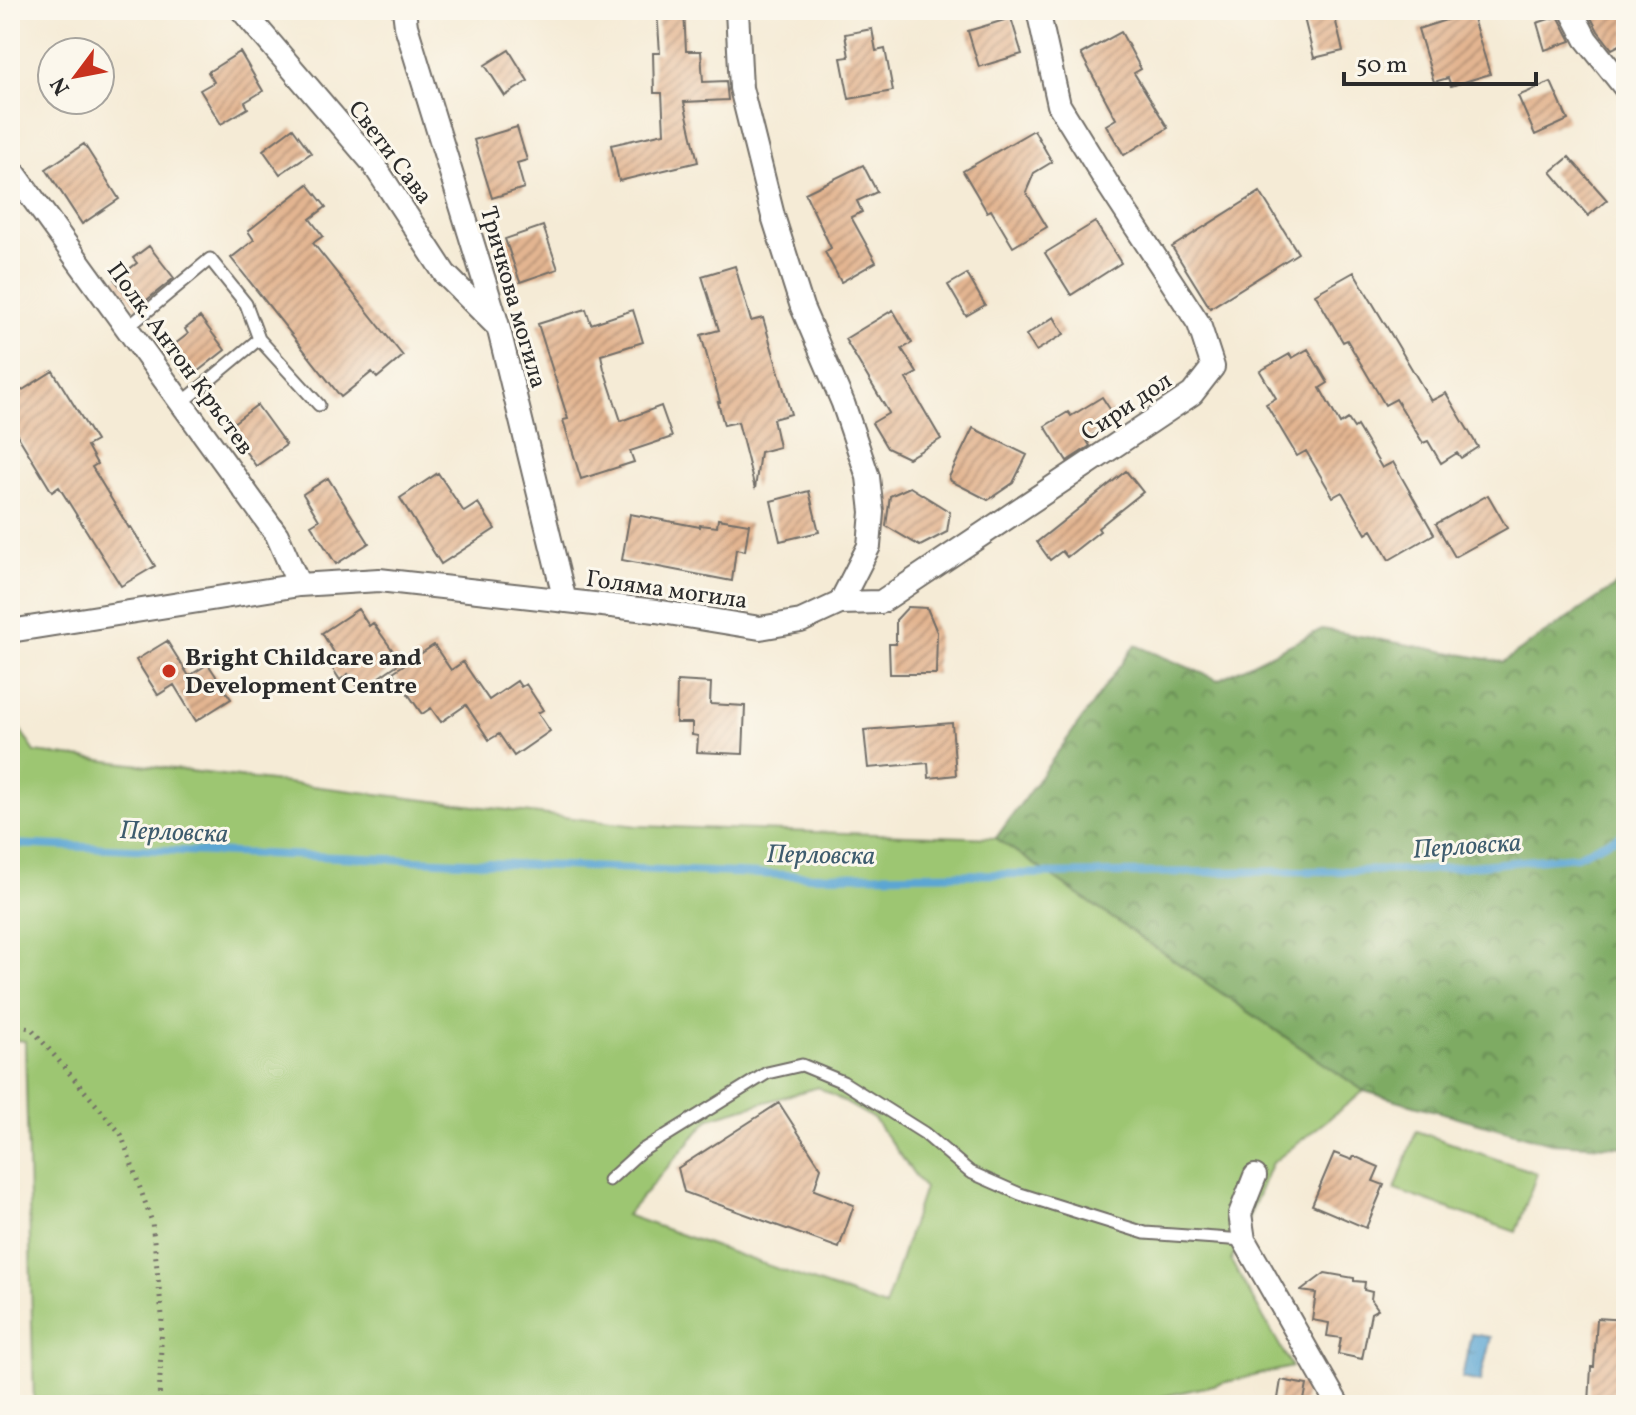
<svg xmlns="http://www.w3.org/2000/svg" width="1636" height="1415" font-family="Vollkorn,serif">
<defs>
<pattern id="forest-crowns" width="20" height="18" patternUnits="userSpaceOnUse" patternTransform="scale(2)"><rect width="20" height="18" fill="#7eab64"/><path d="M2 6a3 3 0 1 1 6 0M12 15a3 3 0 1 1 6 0" fill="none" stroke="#678b53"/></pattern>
<pattern id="water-ripples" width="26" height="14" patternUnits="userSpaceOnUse" patternTransform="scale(2)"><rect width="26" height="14" fill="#5ba6d3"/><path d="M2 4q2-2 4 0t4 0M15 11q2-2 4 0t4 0" fill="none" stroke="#4b87ab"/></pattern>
<pattern id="building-hatch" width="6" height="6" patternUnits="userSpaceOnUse" patternTransform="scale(2)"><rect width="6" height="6" fill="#e3b591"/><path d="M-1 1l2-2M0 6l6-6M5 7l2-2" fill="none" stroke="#b89377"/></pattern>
</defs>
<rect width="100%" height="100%" fill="#fbf7ec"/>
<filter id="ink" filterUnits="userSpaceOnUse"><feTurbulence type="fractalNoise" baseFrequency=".0125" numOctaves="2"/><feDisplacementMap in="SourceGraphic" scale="16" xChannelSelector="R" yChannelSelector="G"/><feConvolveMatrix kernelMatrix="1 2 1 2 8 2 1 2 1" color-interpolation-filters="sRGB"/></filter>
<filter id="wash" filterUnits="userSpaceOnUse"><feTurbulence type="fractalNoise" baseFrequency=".006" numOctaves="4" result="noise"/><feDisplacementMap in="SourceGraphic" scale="32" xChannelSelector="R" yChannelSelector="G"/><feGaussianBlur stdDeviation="1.8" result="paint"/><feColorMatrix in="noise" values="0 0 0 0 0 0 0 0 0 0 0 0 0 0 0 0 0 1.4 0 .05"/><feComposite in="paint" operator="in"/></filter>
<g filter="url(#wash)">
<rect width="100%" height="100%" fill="#f5ebd6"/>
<path fill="#9dc672" stroke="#64784e" stroke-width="2" fill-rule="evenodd" d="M10,714L35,752L637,826L996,838L1364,1091L1271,1164L1231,1261L1292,1367L1126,1405H34L25,1041L10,1039ZM818,1087L874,1119L924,1188L885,1307L626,1215L710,1118Z
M1416,1131L1537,1173L1516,1232L1395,1190Z"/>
<path fill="url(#forest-crowns)" stroke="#546b48" stroke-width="2" d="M1626,579V1147L1551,1143L1364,1091L996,838L1135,645L1218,680L1322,629L1503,662Z"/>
<path fill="url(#water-ripples)" stroke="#43687f" stroke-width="2" d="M1471,1334L1491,1337L1480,1382L1462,1378Z"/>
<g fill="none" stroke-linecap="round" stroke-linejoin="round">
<path stroke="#5ba6d3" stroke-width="8" d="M10,844L812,876L1427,870L1577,856L1626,833"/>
</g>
<g id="blocks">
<path fill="url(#building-hatch)" d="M657,10H684L686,51H701L703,82L726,81L728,100L684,102L698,162L619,181L611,145L664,133L662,93H654L653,53H660Z
M1302,10H1333L1343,51L1314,58Z
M1587,10H1626V42L1612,49L1598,31Z
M1471,12L1490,74L1451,86L1448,78L1434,82L1418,29Z
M1558,16L1571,41L1545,50L1537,23Z
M1011,18L1022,54L979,67L968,31Z
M872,29L876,51L885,49L893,91L849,99L841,58L849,57L845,34Z
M1121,32L1141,69L1134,73L1168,128L1124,155L1106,125L1116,119L1081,54Z
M509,50L528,81L505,96L485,65Z
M240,52L263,91L245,102L248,108L221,124L200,90L214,82L208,72Z
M1551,82L1568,120L1535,135L1518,96Z
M517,127L527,160L517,163L524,188L492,198L474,140Z
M293,128L311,153L280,174L263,150Z
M1034,130L1052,162L1034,173L1026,192L1047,227L1013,247L991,210L987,212L963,171Z
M84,144L119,199L82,224L46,169Z
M1569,157L1607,200L1588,216L1551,172Z
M863,165L877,192L857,201L862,212L851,217L876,262L841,282L825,252L831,248L805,193Z
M308,184L326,207L310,219L323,236L313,243L403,356L377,378L372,372L341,397L231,258L254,240L248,231Z
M1260,192L1298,253L1210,308L1172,247Z
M1095,222L1121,263L1071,295L1045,253Z
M543,226L558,269L520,282L505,239Z
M149,246L174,278L137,308L115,280L137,263L133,258Z
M735,266L751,321L763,318L791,414L773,419L779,447L760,452L755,489L738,422L724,425L718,402H720L701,335L719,330L702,276Z
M1354,272L1431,401L1446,393L1478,447L1461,458L1457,453L1441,463L1428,441L1423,443L1396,399L1385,405L1347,340L1343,342L1315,294Z
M967,274L985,305L966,316L948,285Z
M586,309L591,324L633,310L643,342L601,355L604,369L621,421L661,406L672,437L630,451L634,462L581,479L563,420L568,419L538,324Z
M893,310L912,343L902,349L917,373L906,379L941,439L908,458L887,448L872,423L889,413L845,339Z
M200,317L225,350L188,379L166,351L188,334L185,329Z
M1054,317L1064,334L1036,351L1026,335Z
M1308,349L1328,383L1320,388L1340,424L1348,419L1354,428L1357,426L1382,468L1393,462L1434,534L1389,560L1372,530L1366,534L1342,492L1333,497L1306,451L1297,456L1266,404L1276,398L1260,371L1290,354L1292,358Z
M53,371L96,441L87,446L97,464L92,467L129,528L131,527L155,566L121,586L59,487L52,492L10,423V398Z
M1102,397L1117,420L1086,439L1090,446L1067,461L1045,426L1068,412L1071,416Z
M257,405L286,445L256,466L228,427Z
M973,428L1027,455L1013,483L988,500L951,481L949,477Z
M1126,471L1143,492L1098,528L1100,531L1067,557L1062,551L1050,560L1037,542Z
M438,473L464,512L478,503L495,529L441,564L400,498Z
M328,478L369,543L336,564L311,525L319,520L303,494Z
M910,487L950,512L947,532L920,546L886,526L890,496Z
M809,491L819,532L780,541L771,501Z
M1488,495L1507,528L1455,557L1436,524Z
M630,514L700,527V525L717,527L718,519L749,524L745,551L736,549L732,581L622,560Z
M908,607L927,608L937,632L936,674H890L889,644H896V620Z
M358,609L369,626L373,623L401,662L360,690L348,674L340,680L327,660L335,654L322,633Z
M167,641L189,676L208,664L231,699L196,721L174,685L158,695L136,660Z
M434,645L451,670L463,662L489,700L517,681L521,687L526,684L543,710L538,713L550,731L514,756L499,734L489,740L466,705L441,722L431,708L422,714L393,672Z
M677,681L711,683L710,704L745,706L743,754L697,752L698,736L692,735V723H676Z
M952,723L956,775L929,778L928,763L868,768L864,730Z
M779,1103L821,1168L814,1190L854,1205L839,1248L684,1192L678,1168Z
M1334,1153L1352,1160L1354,1156L1379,1167L1373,1181L1384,1185L1366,1228L1312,1205Z
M1325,1273L1354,1278V1281L1365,1282L1364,1290L1372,1292L1371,1299L1378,1309L1371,1313L1362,1359L1338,1354L1341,1338L1327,1336L1329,1323L1312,1320L1316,1293L1301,1291Z
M1597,1318L1626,1320V1405L1589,1404L1591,1367H1594Z
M1281,1380L1307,1385L1303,1405H1277Z"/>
</g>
</g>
<g filter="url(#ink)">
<use href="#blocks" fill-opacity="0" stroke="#726e67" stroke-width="2"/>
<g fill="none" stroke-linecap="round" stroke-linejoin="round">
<g stroke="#726e67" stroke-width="15">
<path id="service" d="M127,328L210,259L246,304L259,339
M182,403L259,339L319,405
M609,1180L641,1151L767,1073L802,1065L843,1082L924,1133L970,1172L1020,1194L1145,1233L1244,1240"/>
</g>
<g stroke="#726e67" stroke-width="26">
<path id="minor" d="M242,10L372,162L445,274L494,323
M404,10L406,26L498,326L565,601
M1571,10L1586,39L1626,89
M10,167L277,535L299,585
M840,603L881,602L1192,394L1213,367L1199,324L1107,183L1059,105L1038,10
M10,631L299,585L379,580L656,611L760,628L801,621L840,603L869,546L872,512L868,477L843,403L802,307L773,216L741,88L737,10
M1255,1176L1240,1214L1244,1240L1338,1405"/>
</g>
<path stroke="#726e67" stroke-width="5" stroke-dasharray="2 6" stroke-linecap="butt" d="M10,1025L31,1028L121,1134L152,1222L162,1315L159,1405"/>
<use href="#service" stroke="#fff" stroke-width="11"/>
<use href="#minor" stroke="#fff" stroke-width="22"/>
</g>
</g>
<circle fill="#c8321e" stroke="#fbf7ec" stroke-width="3" cx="169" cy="671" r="8"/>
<g text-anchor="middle" stroke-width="6" stroke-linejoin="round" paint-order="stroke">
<g font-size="24" fill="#2b2b2b" stroke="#fbf7ec">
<text transform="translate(391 152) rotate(53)" y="8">Свети Сава</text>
<text transform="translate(514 297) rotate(74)" y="8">Тричкова могила</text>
<text transform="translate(181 358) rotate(54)" y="8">Полк. Антон Кръстев</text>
<text transform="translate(1126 406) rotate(-34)" y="8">Сири дол</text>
<text transform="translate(667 589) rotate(8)" y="8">Голяма могила</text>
</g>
<g font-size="24" font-weight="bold" fill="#2b2b2b" stroke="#fbf7ec" text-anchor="start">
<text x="185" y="665">Bright Childcare and<tspan x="185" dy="28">Development Centre</tspan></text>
</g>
<g font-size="26" font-style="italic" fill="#3e5c6e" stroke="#fbf7ec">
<text transform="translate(174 831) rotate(2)" y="9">Перловска</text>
<text transform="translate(1467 845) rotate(-4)" y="9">Перловска</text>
<text transform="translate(821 854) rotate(1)" y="9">Перловска</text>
</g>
</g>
<rect width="1636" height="1415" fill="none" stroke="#fbf7ec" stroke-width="40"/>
<g transform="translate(76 76) rotate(238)"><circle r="38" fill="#fbf7ec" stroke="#a8a59f" stroke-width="2"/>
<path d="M0-6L14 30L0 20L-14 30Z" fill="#c8321e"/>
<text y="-12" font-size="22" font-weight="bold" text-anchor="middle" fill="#2b2b2b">N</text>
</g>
<path d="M1344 72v12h192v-12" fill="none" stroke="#2b2b2b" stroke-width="4"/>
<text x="1356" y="72" font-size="24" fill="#2b2b2b" stroke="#fbf7ec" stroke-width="6" paint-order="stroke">50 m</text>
</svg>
